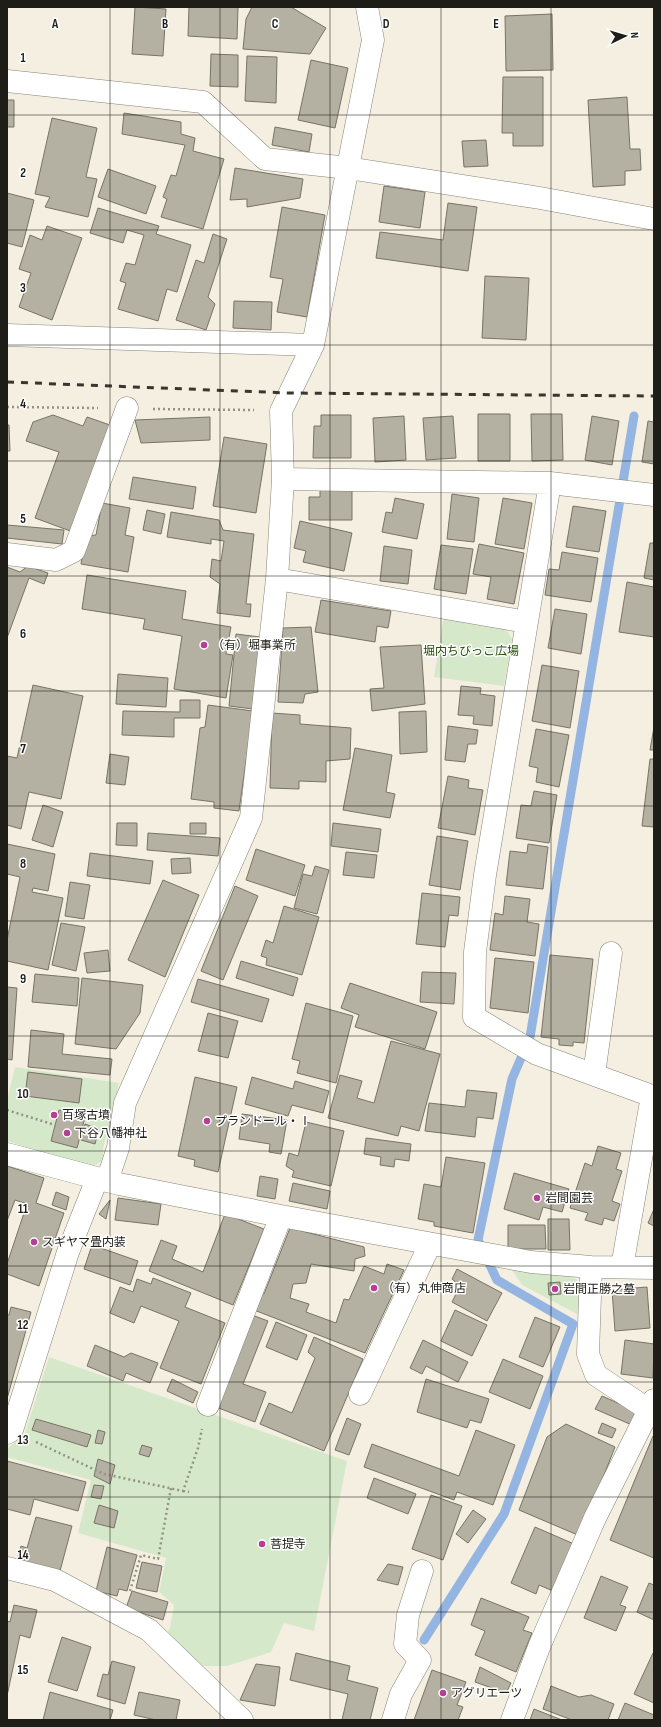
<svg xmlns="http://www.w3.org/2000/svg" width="661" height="1727" font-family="'Sofia Sans Condensed','Noto Sans JP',sans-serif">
<rect width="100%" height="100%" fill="#f4efe0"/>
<path fill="#d5e9ca" d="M444,616L504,626L512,639L504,686L434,677Z
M15,1067L119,1083L112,1118L103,1148V1160L91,1168L7,1141V1100Z
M512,1270L572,1276L577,1280L579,1315L522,1285Z
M49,1357L347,1461L314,1631L284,1623L271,1652L227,1666H197L164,1637L170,1628L174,1605L159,1592L166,1558L78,1533L91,1480L7,1457V1449L25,1433Z"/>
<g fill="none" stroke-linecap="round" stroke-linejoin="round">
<path stroke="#94b5e2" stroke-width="9" d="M424,1640L504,1514L573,1324L497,1280L478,1240L512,1079L530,1037L634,416"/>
</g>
<path fill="#b4b0a2" stroke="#777365" d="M135,7L166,9L163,56L132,54Z
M189,7H238L237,39L188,36Z
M252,7H291L326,28L310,54L243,49L246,19Z
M552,14L553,70L506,71L505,16Z
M211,54L238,55V87L210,86Z
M247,56L277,57L276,103L245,101Z
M311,60L348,68L335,128L298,120Z
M503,77H543V146H513V133H502Z
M627,97L630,149H640L641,170L625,171V185L593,187L588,100Z
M7,100H14V127H7Z
M124,113L181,122V134L195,138L193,151L224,159L203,229L161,217L167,199L163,197L171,175L176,176L185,145L122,134Z
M52,118L97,128L86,177L97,179L88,217L45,207L50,197L35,194Z
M275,127L312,134L309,152L272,145Z
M486,140L488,166L464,167L462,141Z
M235,168L303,179L300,198L247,207V199L230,200Z
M108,169L156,186L146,214L98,197Z
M384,186L425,192L420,228L379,222Z
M7,193L34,200L22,247L7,243Z
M448,203L477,207L468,271L376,258L380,232L443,240Z
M282,207L325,215L307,317L277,312L283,279L270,277Z
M98,208L159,226L156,234L191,245L177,292L167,289L158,321L118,309L126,283L120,281L126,263L135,265L144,235L127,230L123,243L90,233Z
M47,226L82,238L52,320L19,307L31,273L19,269L30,235L42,240Z
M213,234L227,239L208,297L215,304L206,330L176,320L196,260L204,263Z
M485,276L529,278L526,340L482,338Z
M234,301L272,302L271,330L233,328Z
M478,414H510V461H478Z
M531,414H562L563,460L532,461Z
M53,415L83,426L87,417L110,425L73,532L35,518L59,452L26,441L33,422Z
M321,415H351V458H313L314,426H321Z
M404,416L406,460L375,462L373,418Z
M453,416L456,458L426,460L423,418Z
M592,416L619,421L612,465L585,460Z
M210,417V440L141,443L135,420Z
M648,421L654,422V464L642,462Z
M7,425H9L10,451H7Z
M224,437L267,444L256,513L213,506Z
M133,477L196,487L193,509L129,499Z
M320,487H352V520H309V497H320Z
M452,494L479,498L474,542L447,539Z
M395,498L424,504L417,539L382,532L386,512L392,513Z
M503,498L532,503L524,549L495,544Z
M102,503L130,508L125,535L134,537L128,572L81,564L86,536L96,535Z
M573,506L606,511L599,552L566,547Z
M147,510L165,514L161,534L143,530Z
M171,512L219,520L223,530L254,534L246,604H251L250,617L217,613L220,584L210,577L212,559L221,561L224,541L211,539V544L167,537Z
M300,521L352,533L344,571L303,562L306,551L294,548Z
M7,525L64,530L62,544L7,538Z
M650,543H654V580L644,578Z
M479,544L524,553L514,604L487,599L491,577L473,574Z
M441,545L473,549L466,594L434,589Z
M384,546L412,550L408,584L380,581Z
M562,552L598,558L591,602L545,595L549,569L559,570Z
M28,566L48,573L44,584L29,578L7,638V567L20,572Z
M87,575L186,591L182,619L231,627L226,654L233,655L226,698L174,689L182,636L143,629L145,619L82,609Z
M627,582L654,587V637L619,632Z
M321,600L391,611L388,628L377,626L375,642L315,632Z
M555,609L587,614L581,654L548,648Z
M311,627L318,692L305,694L303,703L278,702L283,628Z
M236,634L260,637L253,709L229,706Z
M421,645L425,704L372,711L370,689L384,688L380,647Z
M542,665L579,671L570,728L532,721Z
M118,674L168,678L166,707L116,704Z
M33,685L83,696L61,799L29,792L21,829L7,825V756L17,758Z
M461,686L481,688L480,694L495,696L492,726L473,724L474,716L458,715Z
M180,700H200V718H174V737L122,735L123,711L180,712Z
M208,705L253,711L239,811L214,808V802L191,799L200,728L205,727Z
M426,711L427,752L400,754L399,712Z
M272,713L300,715V724L351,728L350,759L326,761V782L299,781V789L270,788Z
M448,726L478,730L476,744H468L465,762L445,760Z
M654,727V750H650Z
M536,729L569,735L559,787L536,782L538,768L529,766Z
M355,748L392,755L386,792L395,794L390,818L343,810Z
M110,754L129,757L125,785L106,783Z
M650,759H654V827L642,826Z
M448,776L469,780L468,788L483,790L475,835L438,828Z
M534,791L557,795L549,843L516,838L521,805L531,806Z
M43,805L63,812L53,847L32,840Z
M117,823H137V846L116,845Z
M190,823H206V834H190Z
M333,823L381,829L378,852L331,846Z
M148,833L220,838L218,856L147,850Z
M437,836L468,841L460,890L429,885Z
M7,844L55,854L48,891L33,888L32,892L63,898L48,970L7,961V940L20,877L7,874Z
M528,844L548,847L543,889L506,885L510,851L527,853Z
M256,849L305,865L295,896L246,880Z
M346,852L377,855L374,878L343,875Z
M90,853L153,861L150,884L87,876Z
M190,858L191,873L172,874L171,859Z
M315,866L329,870L317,914L294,908L303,874L312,876Z
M163,880L199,895L165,977L128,960Z
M70,882L90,885L84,919L65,916Z
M235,886L258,896L223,980L201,971Z
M422,893L460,897L458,916L449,915L445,947L416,944Z
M505,896L530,899L527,922L539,924L535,956L490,950L495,913L503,915Z
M284,906L319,917L302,975L266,965L267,958L261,956L266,940L273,943Z
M61,923L85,927L76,971L52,965Z
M108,950L110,971L87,973L84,953Z
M550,955L593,959L584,1043L573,1042V1046L559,1045V1039L541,1037Z
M495,958L534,962L528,1013L490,1008Z
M241,961L298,978L293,996L236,978Z
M422,972L456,973L454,1004L420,1002Z
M35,974L79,978L77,1006L32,1002Z
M82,978L143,985L140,1013L116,1049L75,1044Z
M198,979L269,999L262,1022L191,1002Z
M350,983L437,1012L425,1049L355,1027L359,1015L341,1008Z
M7,987L17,988L12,1060L7,1059Z
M306,1003L353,1016L336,1083L297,1073L300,1061L292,1059Z
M208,1013L238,1021L228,1058L198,1051Z
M31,1030L64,1034L62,1054L112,1059L110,1075L28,1067Z
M391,1041L440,1054L419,1131L401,1126L398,1136L328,1118L340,1075L362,1081L357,1098L374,1103Z
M28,1072L82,1079L79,1103L25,1096Z
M195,1077L237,1087L218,1172L194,1166L195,1160L178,1156Z
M252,1077L293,1089L295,1081L329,1091L323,1113L292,1105L288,1116L245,1104Z
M467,1090L497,1093L493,1119L477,1117L475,1137L425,1131L429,1103L465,1107Z
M59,1110L85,1117L77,1148L51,1141Z
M242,1114L287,1120L281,1154L269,1152L270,1144L239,1139Z
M306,1122L344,1131L331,1186L292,1177L294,1171L286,1166L289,1153L298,1156Z
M85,1124L99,1129L95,1144L81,1140Z
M366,1138L411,1144L409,1161L395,1159L394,1167L380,1165L381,1157L364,1154Z
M598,1146L621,1153L616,1169L622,1171L612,1201L620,1204L614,1221L604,1218L602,1225L585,1220L588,1213L570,1208L585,1163L592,1166Z
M446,1157L485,1163L473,1233L434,1226V1222L418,1219L424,1184L441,1187Z
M7,1166L44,1178L36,1203L64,1213L39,1286L7,1274V1264L27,1204L15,1200L7,1221Z
M514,1173L569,1189L562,1212L543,1207L539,1220L504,1209Z
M260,1176L278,1179L275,1199L257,1196Z
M293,1183L330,1191L327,1209L289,1201Z
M56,1192L69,1197L66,1210L52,1205Z
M118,1198L161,1204L158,1225L115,1220Z
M110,1200L106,1219L99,1214Z
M654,1209V1226L648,1223Z
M225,1214L264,1229L233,1305L149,1271L161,1240L177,1246L172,1259L203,1272Z
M548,1219H569L570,1250H548Z
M508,1225H545L546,1249H508Z
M290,1228L364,1247L365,1256L355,1259L354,1271L311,1264L306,1283L293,1284L290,1298L309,1304L306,1312L336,1323L344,1299L349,1300L364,1266L384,1274L387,1264L404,1270L365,1353L254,1310L258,1293L264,1294Z
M92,1245L138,1261L130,1285L84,1269Z
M457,1269L502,1293L487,1321L452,1302L460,1286L452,1279Z
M153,1278L191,1293L185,1307L225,1323L201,1384L160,1368L179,1321L141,1306L134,1323L110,1313L120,1287L133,1292L137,1279L151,1284Z
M560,1282L561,1294L549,1295L548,1283Z
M647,1287L650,1328L615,1331L612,1290Z
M11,1307L31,1312L7,1399V1315H9Z
M455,1310L487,1325L472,1356L441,1341Z
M252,1315L268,1321L243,1384L266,1392L255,1422L216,1407Z
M535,1317L560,1327L543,1367L519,1357Z
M276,1322L307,1335L297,1360L266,1347Z
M314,1337L363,1359L324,1451L260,1424L269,1403L292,1413L315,1358L308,1352Z
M423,1340L468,1362L458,1382L426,1366L422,1374L410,1368Z
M625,1340L654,1344L653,1378L621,1374Z
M95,1345L124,1357L131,1353L158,1363L150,1383L126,1373L123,1381L87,1366Z
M503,1359L543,1376L530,1409L489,1392Z
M172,1379L198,1392L193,1403L167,1391Z
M426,1379L489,1399L481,1423L470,1420L467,1428L417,1412Z
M602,1396L638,1412L632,1425L595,1409Z
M347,1418L361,1424L349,1455L335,1450Z
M36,1419L91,1435L87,1447L32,1430Z
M602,1423L616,1429L612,1438L598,1433Z
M566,1424L615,1447L580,1536L519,1510L547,1437Z
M98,1430L105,1432L102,1444L95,1443Z
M476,1430L515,1445L493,1505L457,1492L454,1500L364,1467L372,1444L459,1476Z
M653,1436H654V1558L610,1540Z
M142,1445L152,1448L149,1457L139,1454Z
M98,1459L115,1465L110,1484L94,1476Z
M7,1461L86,1482L78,1511L34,1499L30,1515L7,1509Z
M374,1478L416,1494L408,1514L367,1498Z
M94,1485L104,1486L101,1499L91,1497Z
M431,1495L462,1506L443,1560L412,1549Z
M99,1505L118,1511L114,1528L94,1523Z
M473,1510L486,1519L468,1543L456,1534Z
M36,1517L72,1526L60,1571L17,1560L21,1546L27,1548Z
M535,1527L574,1544L553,1591L539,1585L536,1594L511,1583Z
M107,1547L137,1555L127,1591L119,1589L117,1596L96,1591Z
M142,1562L162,1566L157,1592L136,1588Z
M388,1564L403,1567L398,1585L377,1580Z
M601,1576L628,1587L620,1605L626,1607L616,1631L584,1618Z
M649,1583L654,1585V1620L637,1612Z
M132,1591L168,1602L163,1620L126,1608Z
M481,1598L529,1617L523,1630L532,1633L516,1672L475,1655L485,1631L471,1625Z
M14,1605L37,1610L30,1638L20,1635L7,1696V1621L10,1622Z
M62,1637L91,1647L77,1691L48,1682Z
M296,1653L350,1666L347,1680L378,1688L370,1720H342L348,1694L290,1680Z
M653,1653L654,1654V1703L634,1694Z
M112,1661L135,1667L125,1704L97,1696L103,1674L108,1675Z
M256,1664L280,1667L275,1706L240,1700Z
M480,1667L511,1683L506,1693L475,1682Z
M432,1670L466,1682L457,1705L463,1707L458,1720H414Z
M551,1686L579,1697L591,1695L614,1704L608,1720H572L543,1709Z
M50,1692L113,1710L110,1720H43Z
M139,1692L180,1700L176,1720H156L134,1715Z
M625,1703L654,1715V1720H618Z
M534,1709L562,1720H530Z"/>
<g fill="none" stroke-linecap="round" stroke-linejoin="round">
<g stroke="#888476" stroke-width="23">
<path id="minor" d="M7,81L203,102L265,159L348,168L540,198L654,219
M7,335L313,345
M283,479L550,483L654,495
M550,483L485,875L475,952L474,1017L537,1054L652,1096L622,1267
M7,554L56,560L74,551L127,408
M277,579L527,622
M594,1074L611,953
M7,1154L119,1184L281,1216L531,1262L591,1267L654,1268
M107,1181L118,1148L125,1103L251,818L277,579L283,479L281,411L313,345L373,40L367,7
M591,1267L588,1354L596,1375L649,1410
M360,1394L430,1244
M208,1405L281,1216
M7,1433L12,1430L68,1252L97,1179
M7,1568L55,1580L149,1630L242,1720
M393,1720L401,1694L420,1660L405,1644L408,1615L422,1571
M512,1720L539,1647L595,1518L654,1400"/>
</g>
<path stroke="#949186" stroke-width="2.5" stroke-dasharray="2 3" stroke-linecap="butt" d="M7,407L98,408
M153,409L254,410
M7,1110L55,1125
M36,1442L104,1474L183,1491L198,1448L202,1429
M183,1491L189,1492
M130,1591L141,1555L158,1559L171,1488"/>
<use href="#minor" stroke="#fff" stroke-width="22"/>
<path stroke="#38362f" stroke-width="3" stroke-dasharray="7 7" stroke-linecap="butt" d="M7,382L289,393L654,396"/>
</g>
<path fill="none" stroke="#1e1d17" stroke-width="1" stroke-opacity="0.55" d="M110,7V1720M220,7V1720M330,7V1720M441,7V1720M551,7V1720M7,115H654M7,230H654M7,345H654M7,461H654M7,576H654M7,691H654M7,806H654M7,921H654M7,1036H654M7,1151H654M7,1266H654M7,1382H654M7,1497H654M7,1612H654"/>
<g fill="#b63e93" stroke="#fff" stroke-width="1.5">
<circle cx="204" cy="645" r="4"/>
<circle cx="54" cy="1115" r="4"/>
<circle cx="207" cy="1121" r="4"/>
<circle cx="67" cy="1133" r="4"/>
<circle cx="537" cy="1198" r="4"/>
<circle cx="34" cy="1242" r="4"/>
<circle cx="374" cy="1288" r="4"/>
<circle cx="555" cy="1289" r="4"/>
<circle cx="262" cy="1544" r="4"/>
<circle cx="443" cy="1693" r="4"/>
</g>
<g text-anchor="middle" stroke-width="3" stroke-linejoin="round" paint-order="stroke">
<g font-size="12" fill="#1e1d17" stroke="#fff" text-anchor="start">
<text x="212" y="649">（有）堀事業所</text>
<text x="62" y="1119">百塚古墳</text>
<text x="215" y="1125">プランドール・Ⅰ</text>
<text x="75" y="1137">下谷八幡神社</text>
<text x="545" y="1202">岩間園芸</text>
<text x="42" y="1246">スギヤマ畳内装</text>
<text x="382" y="1292">（有）丸伸商店</text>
<text x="563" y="1293">岩間正勝之墓</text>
<text x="270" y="1548">菩提寺</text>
<text x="451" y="1697">アグリエーツ</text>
</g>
<g font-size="12" fill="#284e09" stroke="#fff">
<text x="471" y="655">堀内ちびっこ広場</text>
</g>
</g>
<g font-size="13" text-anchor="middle" font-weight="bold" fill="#1e1d17" stroke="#fff" stroke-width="3" stroke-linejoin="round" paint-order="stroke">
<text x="55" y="28">A</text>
<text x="165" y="28">B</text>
<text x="275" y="28">C</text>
<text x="386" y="28">D</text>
<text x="496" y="28">E</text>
<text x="23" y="62">1</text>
<text x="23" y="177">2</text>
<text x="23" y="292">3</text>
<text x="23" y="408">4</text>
<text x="23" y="523">5</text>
<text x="23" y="638">6</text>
<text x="23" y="753">7</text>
<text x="23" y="868">8</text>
<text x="23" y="983">9</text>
<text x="23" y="1098">10</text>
<text x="23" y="1213">11</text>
<text x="23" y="1329">12</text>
<text x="23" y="1444">13</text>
<text x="23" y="1559">14</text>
<text x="23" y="1674">15</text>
</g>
<rect width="661" height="1727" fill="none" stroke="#1e1d17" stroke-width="16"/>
<g transform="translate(625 36) rotate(85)" stroke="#ffffff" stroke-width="3" paint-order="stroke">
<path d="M0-3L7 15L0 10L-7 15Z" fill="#1e1d17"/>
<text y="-6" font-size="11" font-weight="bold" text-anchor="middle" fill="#1e1d17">N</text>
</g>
</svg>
